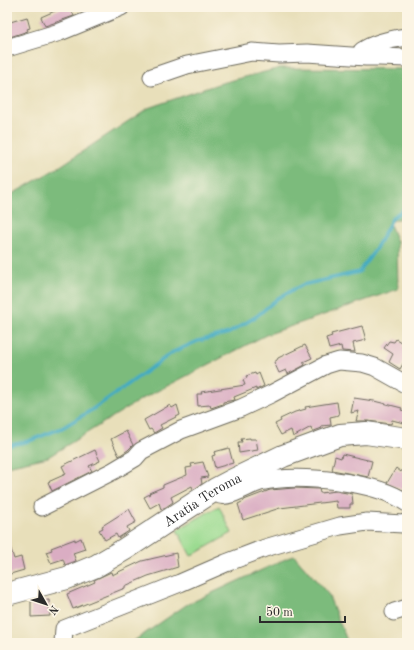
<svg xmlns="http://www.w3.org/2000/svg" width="414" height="650" font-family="'Old Standard TT',serif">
<rect width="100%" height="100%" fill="#fcf5e5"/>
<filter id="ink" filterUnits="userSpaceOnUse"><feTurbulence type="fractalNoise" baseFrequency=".025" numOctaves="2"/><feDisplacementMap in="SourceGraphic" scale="8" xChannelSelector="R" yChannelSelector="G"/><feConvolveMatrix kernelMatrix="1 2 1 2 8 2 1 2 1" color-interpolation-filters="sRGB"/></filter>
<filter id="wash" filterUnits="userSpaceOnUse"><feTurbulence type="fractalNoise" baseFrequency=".012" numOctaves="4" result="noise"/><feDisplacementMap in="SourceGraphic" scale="16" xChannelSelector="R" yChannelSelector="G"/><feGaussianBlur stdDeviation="0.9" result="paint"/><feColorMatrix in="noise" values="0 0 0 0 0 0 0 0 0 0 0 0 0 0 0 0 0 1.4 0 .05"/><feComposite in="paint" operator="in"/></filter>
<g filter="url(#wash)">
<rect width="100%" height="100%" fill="#e8dfba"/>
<path fill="#9bdb91" stroke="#63835e" d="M219,506L232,533L191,556L177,530Z"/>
<path fill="#7cbb7b" stroke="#547353" d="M280,68L407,69V216L389,222L397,242L398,289L266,335L140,400L48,457L7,466V197L59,167L148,108L218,84Z
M294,555L328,594L348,643H131L186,605Z"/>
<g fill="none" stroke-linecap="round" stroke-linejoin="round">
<path stroke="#43abc3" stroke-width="3.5" d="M7,446L29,441L62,428L90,411L119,391L173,352L198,341L229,333L257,316L278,298L302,285L359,272L375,250L393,217L407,207"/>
</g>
<g id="blocks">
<path fill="#daadc3" d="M64,7H70L74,16L45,26L41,17Z
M27,17L30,28L27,29L28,31L7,38V23Z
M362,326L366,340L353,343L355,352L342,351L341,346L329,349L326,338L332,336L331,334Z
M396,339L404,344L402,347L407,349V357L400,369L389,362L393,354L384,348L389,341L394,342Z
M305,345L312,358L303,362L305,365L288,374L286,370L279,373L274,362L277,360L278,358Z
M255,373L256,375L259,373L264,386L256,390V388L234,397L235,400L223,402V404L211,408L210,405L198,406L197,394H202L201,392L245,385L243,380L247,378L246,376Z
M354,398L374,401L402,408L401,410L407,412L404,423L392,420L391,424L368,421H356L359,411L351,413Z
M337,402L339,415L330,417L331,425L321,426L322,428L314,431H312L311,427L293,437L291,430L281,435L275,424L281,421L280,419L295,412L306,409L305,407Z
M170,405L172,408L177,405L180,415L160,425L162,428L154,433L151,429L149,430L144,420Z
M126,431L133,445L128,450L119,456L111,439Z
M250,438V439H256L258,450L239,453L238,442H242L241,439Z
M229,448L233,463L215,468L212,456L215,455L214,452Z
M95,450L100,461L89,466L92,471L52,491L48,482L66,474L62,466Z
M342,454L372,461L368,477L332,470L335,456L341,458Z
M203,462L208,477L201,478L202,484L193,490L192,486L171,497L173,502L166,507L161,509L159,503L150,508L144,497L150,494L149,493L163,487V485L187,475L186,468L192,467L191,464Z
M407,462V492L387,483L396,468L401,472Z
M294,488L319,489L320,493L336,491L352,494L353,504H350V508H337L336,501L280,508L243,520L238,504L244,501V500L270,490Z
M129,509L136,522L127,527L129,531L118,538L116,534L105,540L99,530L103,528L102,526Z
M81,538L85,549L73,553L76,561L65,565L63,559L51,563L46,552L52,550L51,548L75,539V541Z
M7,543H9L14,559L21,557L24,570L7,575Z
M176,553L178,567L148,576L125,586V588L73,609L67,594L95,582L94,580L111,572L112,575L142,561Z
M49,600L50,616L31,617V601Z"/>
</g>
</g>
<g filter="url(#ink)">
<use href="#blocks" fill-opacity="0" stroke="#6d6a5d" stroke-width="1"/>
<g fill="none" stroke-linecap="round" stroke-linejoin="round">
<g stroke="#6d6a5d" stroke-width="19">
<path id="minor" d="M7,48L60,32L121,7
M361,56L362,51C376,42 391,39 407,37
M152,77L187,65L252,52L279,54L307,53L366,57H380L407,58
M216,489L220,495C230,498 249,485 260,482C297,473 376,481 407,503
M42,507L113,471L135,458L141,451L181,430L241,408L271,394L326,365L339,361L362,363L375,367L407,385
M394,612L407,608
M63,643L64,629L180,583L226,563L265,548L340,526L367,522L403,524L407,522"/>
</g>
<g stroke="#6d6a5d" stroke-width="24">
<g id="major">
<path id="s1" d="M7,594L67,578L96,566L125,549L216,489L231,481L283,456L340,435L366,433L407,439"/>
</g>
</g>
<use href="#minor" stroke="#fff" stroke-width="17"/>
<use href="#major" stroke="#fff" stroke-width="22"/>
</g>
</g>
<g text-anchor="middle" stroke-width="3.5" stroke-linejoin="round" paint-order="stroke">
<g font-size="14" fill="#2b2b2b" stroke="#fcf5e5">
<text dy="5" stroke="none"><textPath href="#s1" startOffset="219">Aratia Teroma</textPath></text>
</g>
</g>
<rect width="414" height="650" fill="none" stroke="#fcf5e5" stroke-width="24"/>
<g transform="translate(46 604) rotate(129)" stroke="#fcf5e5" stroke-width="3" paint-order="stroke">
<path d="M0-3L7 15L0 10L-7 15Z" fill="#2b2b2b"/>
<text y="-6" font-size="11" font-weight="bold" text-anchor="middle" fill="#2b2b2b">N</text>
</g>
<path d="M260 616v6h85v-6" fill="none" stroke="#2b2b2b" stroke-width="2"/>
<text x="266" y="616" font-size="12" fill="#2b2b2b" stroke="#fcf5e5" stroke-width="3" paint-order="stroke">50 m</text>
</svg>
